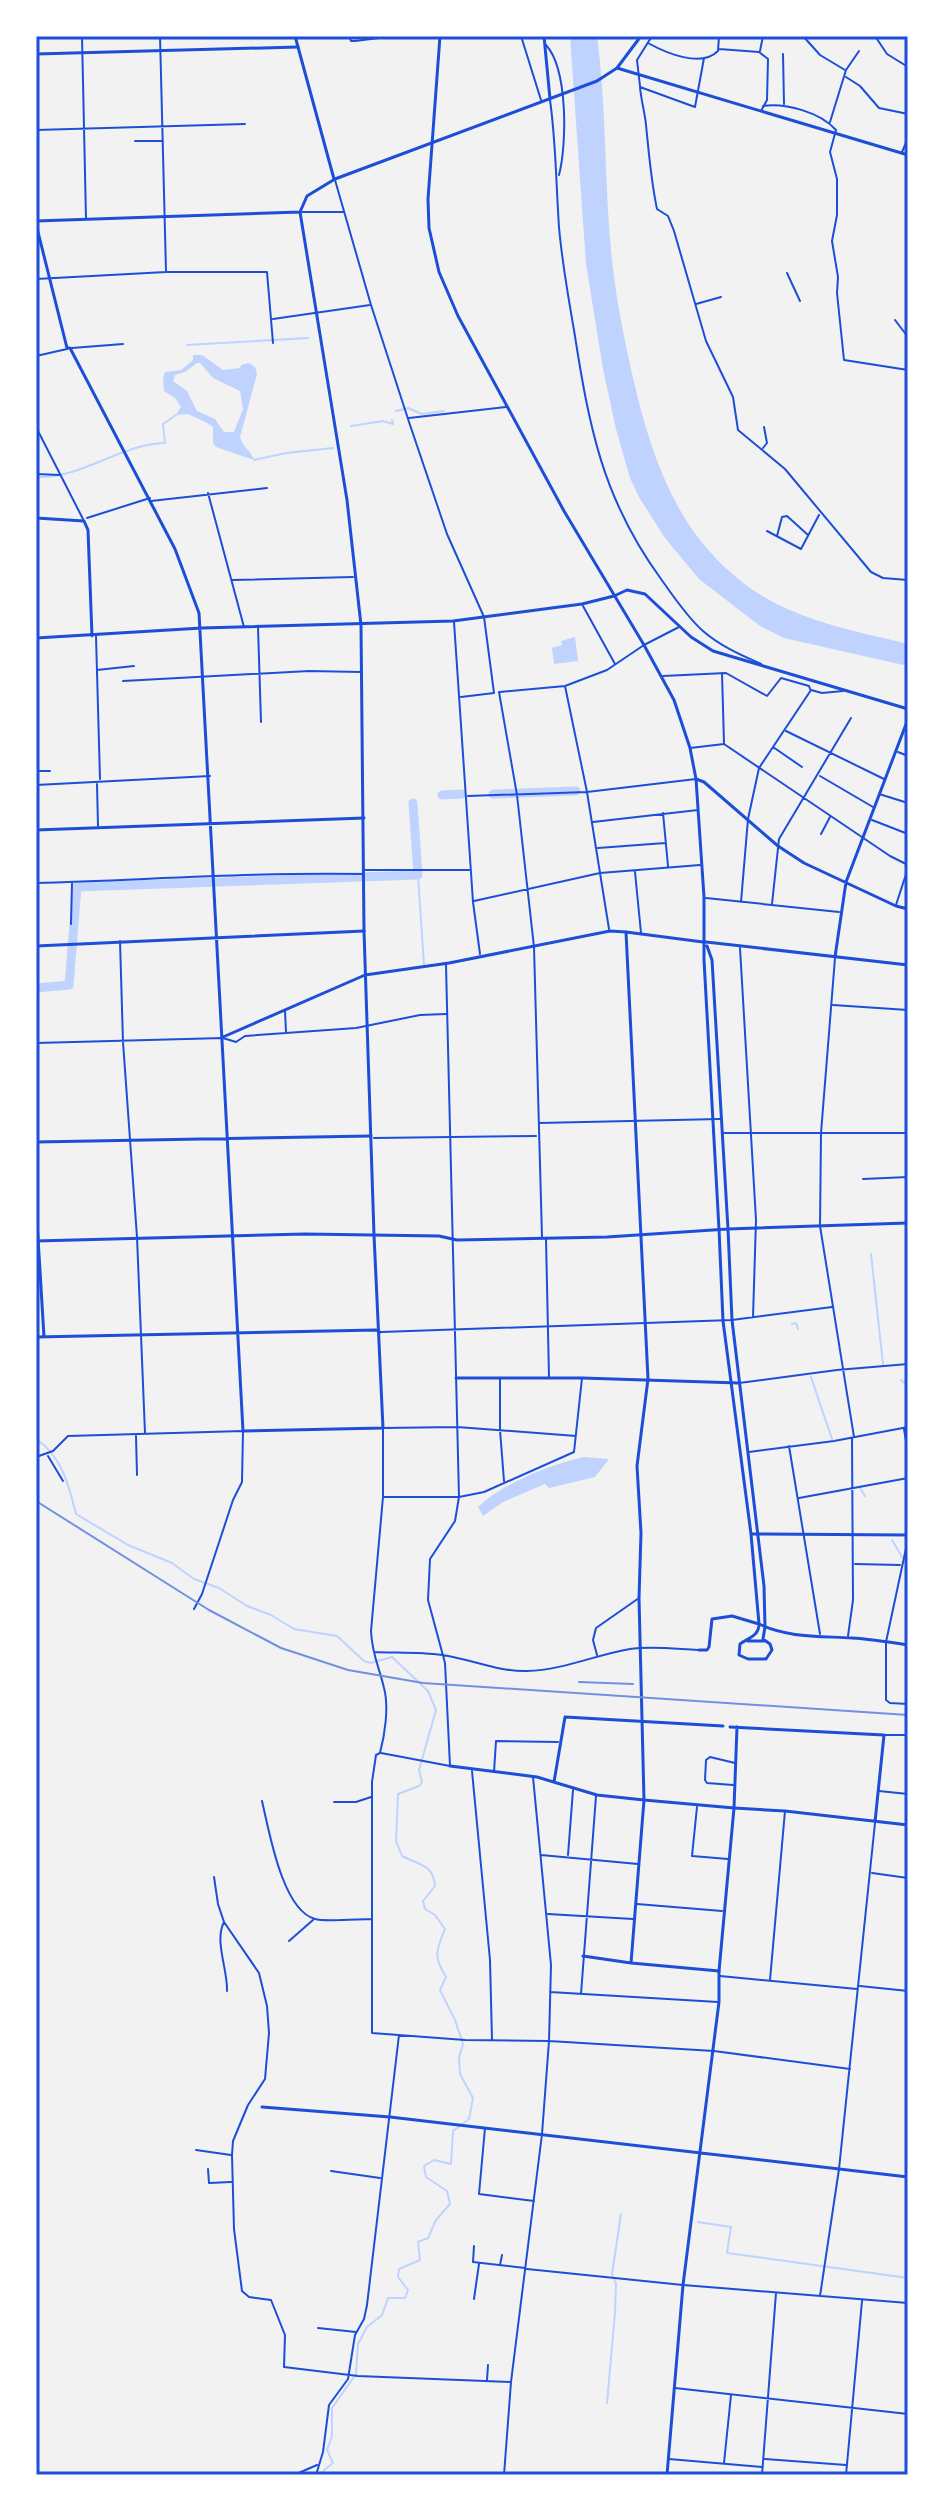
<svg xmlns="http://www.w3.org/2000/svg" width="944" height="2511" font-family="'Nunito Sans',sans-serif">
<rect width="100%" height="100%" fill="#f2f2f2"/>
<path fill="#bfd3fe" fill-rule="evenodd" d="M570,36H597C607,110 604,186 612,260C617,308 628,357 639,403C660,482 688,547 759,594C803,622 858,632 908,644V666L784,638L760,626L699,579L665,538L639,497L630,478L616,429L603,369L586,264Z
M193,355H202L223,370L240,368L241,365L249,363L255,367L257,374L240,437C243,448 251,450 254,460L216,447L213,443V427C211,424 192,416 188,414L176,415L181,407L175,398L164,391L163,378L165,372L181,370L193,360ZM197,363H200L213,378L240,391L243,409L234,432H224L215,419L197,411L187,391L173,381L175,375L185,372Z
M575,637L578,661L554,664L552,648L562,645L561,641Z
M584,1457L609,1459L595,1477L549,1488L545,1484L503,1502L483,1516L478,1507C504,1483 548,1465 584,1457Z"/>
<g fill="none" stroke-linecap="round" stroke-linejoin="round">
<path stroke="#bfd3fe" stroke-width="2" d="M187,345L308,338
M396,411L408,408L422,414L444,411
M351,426L383,421L393,424L392,420
M254,460L286,453L333,448
M36,477C82,479 120,444 165,443L163,424L176,415
M418,875L424,965
M871,1254L883,1364
M792,1324L796,1323L798,1329
M811,1377L832,1439
M901,1380L908,1386
M36,1439C62,1456 69,1486 76,1514L128,1545L172,1563L194,1579L219,1588L247,1606L271,1615L294,1629L337,1636L364,1661L371,1663L392,1657L428,1691L436,1710L419,1770L422,1782L419,1786L398,1794L396,1841L402,1856C419,1865 433,1864 435,1886L423,1901L425,1909L435,1915L445,1929C436,1951 433,1956 446,1977L440,1990L455,2020L463,2044L459,2058L460,2074L473,2098L469,2119L453,2131L451,2164L434,2160L424,2166L426,2177L447,2191L450,2204L436,2220L428,2238L418,2242L420,2260L399,2269L398,2277L408,2290L405,2298H388L382,2315L367,2327L358,2344L356,2374L332,2408V2436L327,2450L333,2463L324,2470L322,2475
M860,1488L865,1496
M892,1540L902,1557
M698,2222L731,2227L727,2253L908,2278
M607,2403L615,2313L616,2284L612,2274L621,2214"/>
<path stroke="#bfd3fe" stroke-width="9" d="M493,794L576,791
M442,795L462,794
M36,988L69,985L77,887L418,875L413,803"/>
<path stroke="#1d4ed8" stroke-width="2" d="M374,1138L536,1136
M546,1239L549,1377"/>
<path stroke="#1d4ed8" stroke-width="2" d="M82,36L86,219
M160,36L166,271
M349,36L351,41H355L395,36
M521,36L541,100
M803,36L820,55L845,70
M875,36L887,54L908,67
M648,43C666,53 701,68 718,51L719,36
M546,45C568,69 567,144 559,175
M719,49L759,52L768,59L767,100L761,111
M760,51L763,36
M783,54L784,104
M704,58L695,107L640,87C641,100 645,113 646,125C649,154 651,181 657,209L668,216L674,231L706,341L733,397L738,430L785,469L871,572L883,578L908,580
M846,77L860,86L879,108L908,114
M640,86L637,60L652,36
M550,100C556,142 556,184 559,227C562,262 568,296 574,330C589,426 602,498 661,579C674,597 687,617 703,631C720,646 741,655 761,664
M763,106C786,103 820,112 836,130L830,152L837,179V215L832,241L838,277L837,293L844,360L908,370
M830,122L846,70L859,51
M36,130L245,124
M135,141H163
M902,152L908,138
M335,180L371,305L409,422L447,534L484,617L494,693
M302,212H343
M787,273L800,301
M36,279L166,272H267L273,343
M696,304L721,297
M273,319L370,305
M895,320L908,337
M72,348L123,344
M36,356L67,349
M409,418L506,407
M36,427L84,521
M763,448L767,443L764,427
M36,474L60,475
M208,493L244,627
M151,501L267,488
M87,518L150,498
M767,531L801,549L819,515
M777,536L782,517L787,516L808,535
M232,580L353,577
M583,606L615,664
M454,622L473,902L480,954
M258,627L261,722
M96,636L100,779
M97,670L134,666
M722,673L724,743
M663,676L726,673L767,696L781,678L809,686L810,689
M123,681L309,671L361,672
M565,686L587,792L609,929
M499,692L517,795L534,947L542,1237
M500,692L565,686L607,670L644,645L679,627
M461,697L494,693
M786,731L884,779
M773,747L802,767
M690,748L724,744L890,856L908,865
M898,752L908,756
M36,771H50
M820,776L873,807
M97,784L98,826
M36,785L210,776
M879,794L908,803
M468,796L587,792L696,779
M663,813L668,866
M872,820L908,834
M593,822L698,810
M821,834L830,817
M598,848L665,843
M365,870H469
M635,872L641,933
M36,883C145,880 254,872 364,874
M706,898L839,912
M474,901L600,873L700,865
M741,902L748,819L759,768L811,690L822,693L843,691
M772,904L779,839L851,718
M896,905L908,868
M71,924L72,883
M120,941L123,1042L137,1237L145,1433
M740,948L756,1220L753,1317
M835,958L821,1133L820,1226L854,1437
M833,1005L908,1010
M285,1011L286,1032
M36,1043L223,1038L236,1042L245,1036L356,1028L420,1015L446,1014
M539,1123L720,1119
M723,1133H908
M906,1133V1222
M863,1179L908,1177
M381,1332L732,1320L832,1307
M500,1379V1430L504,1481
M739,1383L837,1370L908,1364
M904,1429L908,1453
M136,1436L137,1475
M576,1436L457,1427L383,1428V1497L371,1631C372,1655 379,1666 384,1688C389,1707 385,1734 380,1753L376,1755L372,1782V2033L465,2040L549,2041L714,2051L850,2069
M789,1446L820,1634
M749,1452L834,1441L908,1427
M48,1456L63,1481
M36,1457L53,1451L68,1436L243,1431L242,1482L233,1500L202,1594L194,1609
M384,1497H459L484,1492L574,1452L582,1378
M799,1498L908,1478
M908,1539L886,1642V1700L890,1703L908,1704
M855,1564L900,1565
M848,1636L853,1600L852,1438
M374,1652C396,1653 420,1652 442,1655C471,1659 498,1672 527,1671C563,1670 595,1655 630,1649C652,1646 676,1649 698,1650
M597,1655L593,1640L596,1628L639,1598
M885,1735H908
M381,1753L450,1766L445,1663L428,1600L430,1559L455,1521L459,1497L446,965
M472,1771L490,1960L492,2040
M494,1772L496,1741L558,1742
M733,1785L707,1783L705,1780L706,1760L710,1757L735,1763
M879,1791L908,1794
M262,1801C269,1830 282,1910 315,1919C324,1922 359,1919 372,1919
M334,1802H356L371,1797
M697,1807L692,1856L728,1859
M541,1855L638,1864
M568,1855L573,1790
M872,1873L908,1878
M214,1877L218,1904L224,1922L259,1973L267,2006L269,2033L265,2079L248,2105L233,2141L232,2155L234,2229L242,2291L249,2297L271,2300L285,2335L284,2367L358,2376L511,2382
M637,1904L722,1911
M548,1914L633,1919
M224,1922C214,1941 228,1970 227,1991
M289,1941L313,1920
M720,1976L857,1989
M770,1980L785,1811
M860,1986L908,1991
M550,1992L718,2002
M581,1994L596,1796
M485,2128L479,2194L534,2201
M196,2150L231,2155
M208,2169L209,2183L231,2182
M331,2171L380,2178
M474,2246L473,2262L525,2268
M500,2265L502,2255
M527,2269L683,2285L908,2303
M820,2296L839,2169L875,1823
M474,2299L479,2264
M318,2328L356,2332
M487,2380L488,2365
M675,2388L908,2414
M669,2459L762,2467
M765,2459L846,2465
M724,2463L731,2395
M294,2475L317,2465
M316,2475L323,2452L329,2405L348,2379L355,2335L364,2319L367,2305L399,2035
M504,2475L511,2382L542,2134L549,2041L551,1965L533,1777
M762,2475L776,2293
M846,2475L862,2301"/>
<path stroke="#1d4ed8" stroke-width="3" d="M544,36L550,99
M36,54L298,47
M617,68L908,155
M36,224L67,348H70L175,549L199,613L243,1431L383,1428L374,1235
M36,518L84,521L88,530L92,636
M36,638L202,628L453,621L582,604L614,596L627,590L645,594L691,637L713,651L908,709
M696,779L704,782L778,846L804,863L896,906L908,909
M36,830L364,818
M36,946L364,931
M835,957L846,882L908,719
M223,1037L365,975L449,963L610,931L626,932
M36,1142L371,1136
M36,1205L44,1337
M728,1229L908,1223
M36,1337L376,1330L380,1332
M456,1378H582L739,1383
M748,1641H764
M699,1650H707L709,1647L712,1619L732,1616L759,1624C759,1636 748,1638 740,1644L739,1655L748,1659H766L772,1650L770,1644L763,1639L765,1627
M730,1727L884,1735L875,1822
M737,1727L734,1808L785,1811L908,1825
M450,1766L537,1777L597,1795L644,1800L631,1963L719,1971
M554,1782L565,1717L723,1726
M583,1956L631,1963"/>
<path stroke="#1d4ed8" stroke-width="3" d="M752,1534L908,1535"/>
<path stroke="#1d4ed8" stroke-width="3" d="M295,36L334,179
M36,221L300,212
M719,1229L723,1321L751,1534L759,1624C788,1638 820,1636 852,1638C870,1639 889,1642 908,1645
M728,1229L732,1320L764,1586L765,1627
M374,1235L364,931L361,625L347,500L300,212L307,196L335,179L597,81L617,68L641,36
M262,2107L390,2117L908,2177
M667,2475L683,2285L719,2002V1971L734,1808L644,1800L639,1598L641,1533L637,1466L648,1379L626,932L703,942"/>
<path stroke="#1d4ed8" stroke-width="3" d="M440,36L428,199L429,228L439,272L458,316L564,511L644,645L674,700L690,748L696,779L704,897V960L719,1229
M706,942L908,965
M36,1241L305,1234L439,1236L457,1240L607,1237L728,1229L712,960L707,946"/>
<path stroke="#7290e2" stroke-width="2" d="M36,1501L209,1610L281,1648L348,1670L423,1683L908,1715
M579,1682L633,1684"/>
</g>
<rect width="944" height="2511" fill="none" stroke="#ffffff" stroke-width="76"/>
<rect x="38" y="38" width="868" height="2435" fill="none" stroke="#1d4ed8" stroke-width="3"/>
</svg>
